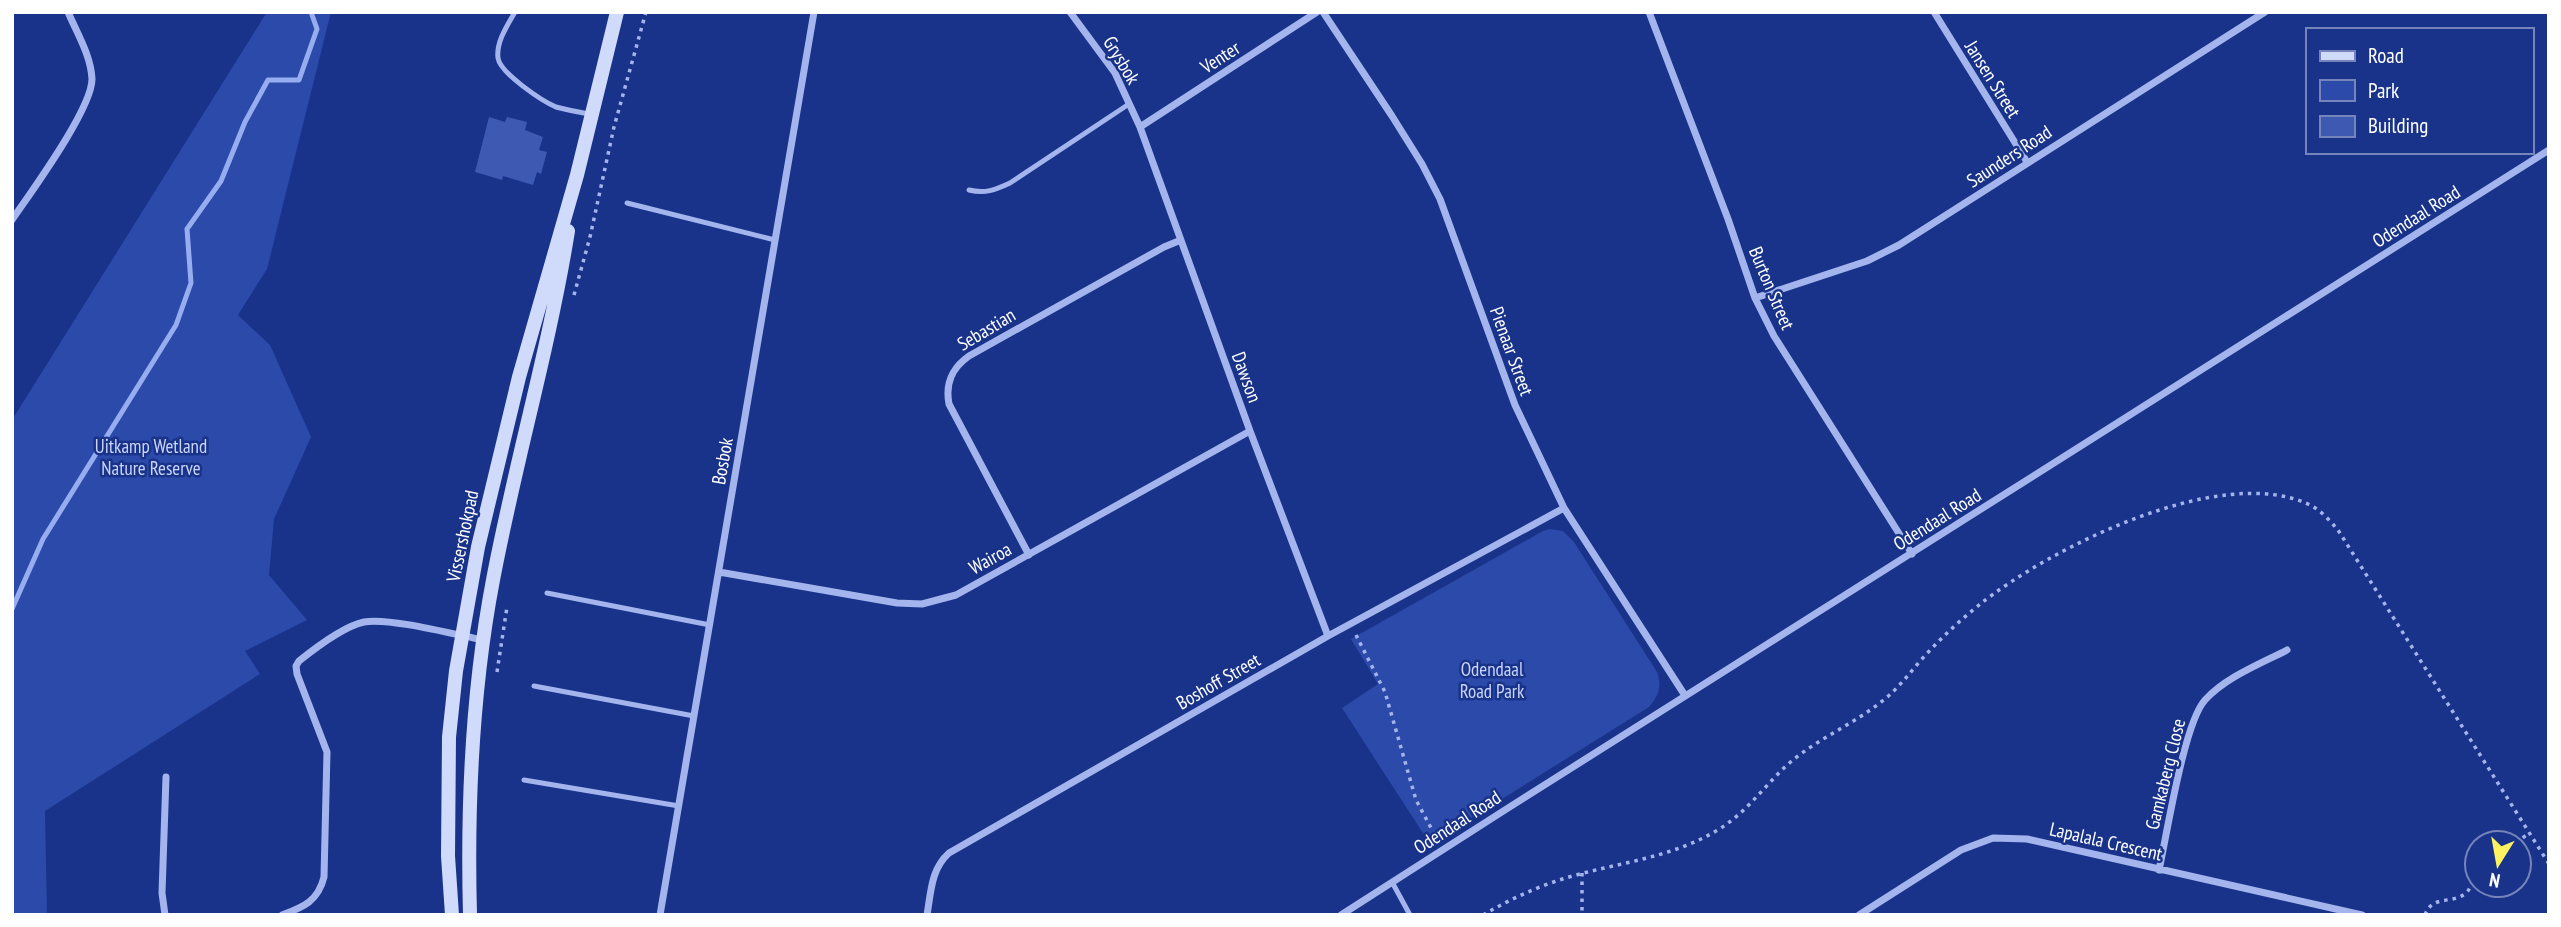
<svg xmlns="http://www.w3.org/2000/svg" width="2561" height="927" font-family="'PT Sans Narrow',sans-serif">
<rect width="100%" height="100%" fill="#19338a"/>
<path fill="#2c4aa9" d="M267,12H331L267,269L238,315L270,345L311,437L274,519L269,575L307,620L245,651L260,674L45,811L47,915H12V420Z
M1550,529L1563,531L1574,542L1657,672C1662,686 1659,696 1649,707L1430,844L1342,708L1378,684L1351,639L1543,531Z"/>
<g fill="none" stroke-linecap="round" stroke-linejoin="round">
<path stroke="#96adf0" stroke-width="5" d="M12,609L43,539L176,325L191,283L187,229L221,181L245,122L268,80H299L317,29L311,12"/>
</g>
<path fill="#3e59b2" d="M489,117L505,122L507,117L527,122L525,130L543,137L539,150L547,152L541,174L537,172L533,185L503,176L502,180L475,172Z"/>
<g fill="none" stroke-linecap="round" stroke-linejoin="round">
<path stroke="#a4b5ed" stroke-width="3.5" stroke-dasharray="3.5 5" stroke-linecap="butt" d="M574,295L590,237L614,127L646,12
M1356,635L1385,692L1416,800L1437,839
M497,672L507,607
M2516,843L2529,833
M1582,873V915
M1483,915C1514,897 1545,883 1580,874C1625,862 1674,856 1716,831C1744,815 1762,789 1785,767C1814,740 1851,726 1881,702C1897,690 1908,675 1921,660C1939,640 1958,622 1979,605C2050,548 2221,462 2310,505C2321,510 2330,521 2338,530L2549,864
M2425,915C2432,894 2454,905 2467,892C2473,885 2475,874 2477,866"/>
<path stroke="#a4b5ed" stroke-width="5" d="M515,12C507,26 496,42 498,58C500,73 542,101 556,107C567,110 578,112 589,114
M969,190C985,194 995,190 1010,183L1129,104
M627,203L775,240
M547,593L710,625
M534,686L694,716
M524,780L679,806
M1392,882L1410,915"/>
<path stroke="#a4b5ed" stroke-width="7" d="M1070,12L1115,73L1140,127L1250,431L1328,636
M1323,12L1392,116L1422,164L1440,199L1515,405L1564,508L1684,694
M1649,12L1728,219L1755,298L1774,336L1912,554
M1934,12L2027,162
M1140,127L1317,12
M12,220C31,192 92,109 92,79C91,56 77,33 68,12
M1755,298L1867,261L1899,245L2265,12
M1029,555L949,404C945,383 952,368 969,356L1164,247L1181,240
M719,572L897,603L922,604L956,595L1250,431
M2159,870C2167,834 2184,723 2205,700C2226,677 2260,664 2287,650
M165,915L162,893L166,777
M282,915C304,907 318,901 324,877L327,752L297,674L296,666L299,661C314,649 345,626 364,622C388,617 457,635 483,640
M660,915L814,12
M927,915C931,892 931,869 949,853L1328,636L1564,508
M1341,915C1742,657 2147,405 2549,150
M1859,915L1961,850L1993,838L2027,839L2362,915"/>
<path stroke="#d0dafa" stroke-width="14" d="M452,915L448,856L449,737L456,671L478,547L519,377L577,175L617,12
M470,915C467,803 472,690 493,580C515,463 549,349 568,231"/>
</g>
<g text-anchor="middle" stroke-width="5" stroke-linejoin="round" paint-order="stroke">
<g font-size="19" fill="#fff" stroke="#19338a">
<text transform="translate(1220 57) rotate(-33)" y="7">Venter</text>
<text transform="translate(1122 60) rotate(59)" y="7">Grysbok</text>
<text transform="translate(1993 79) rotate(58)" y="7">Jansen Street</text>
<text transform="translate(2009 156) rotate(-33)" y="7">Saunders Road</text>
<text transform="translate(2416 216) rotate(-32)" y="7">Odendaal Road</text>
<text transform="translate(1772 288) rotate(67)" y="7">Burton Street</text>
<text transform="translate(986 329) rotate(-31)" y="7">Sebastian</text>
<text transform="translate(1512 351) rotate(70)" y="7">Pienaar Street</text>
<text transform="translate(1247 377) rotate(70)" y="7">Dawson</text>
<text transform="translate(722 461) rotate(-80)" y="7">Bosbok</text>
<text transform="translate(1937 519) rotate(-32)" y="7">Odendaal Road</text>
<text transform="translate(462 536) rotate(-78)" y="7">Vissershokpad</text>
<text transform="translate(990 558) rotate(-29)" y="7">Wairoa</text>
<text transform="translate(1218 681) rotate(-30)" y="7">Boshoff Street</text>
<text transform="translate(2165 774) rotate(-76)" y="7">Gamkaberg Close</text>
<text transform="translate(1457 822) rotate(-33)" y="7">Odendaal Road</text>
<text transform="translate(2106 841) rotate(13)" y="7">Lapalala Crescent</text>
</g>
<g font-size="19" fill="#c9d5fa" stroke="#19338a">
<text x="151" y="453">Uitkamp Wetland<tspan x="151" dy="22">Nature Reserve</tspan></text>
<text x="1492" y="676">Odendaal<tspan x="1492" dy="22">Road Park</tspan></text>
</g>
</g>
<rect width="2561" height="927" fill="none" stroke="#ffffff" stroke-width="28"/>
<rect x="2306" y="28" width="228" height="126" fill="#19338a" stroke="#7585b9" stroke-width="2"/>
<rect x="2320" y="51" width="35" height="10" fill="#d0dafa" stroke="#7585b9" stroke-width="2"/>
<text x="2368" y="63" font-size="21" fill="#ffffff">Road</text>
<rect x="2320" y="80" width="35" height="21" fill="#2c4aa9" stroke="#7585b9" stroke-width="2"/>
<text x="2368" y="98" font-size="21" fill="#ffffff">Park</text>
<rect x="2320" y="116" width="35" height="21" fill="#3e59b2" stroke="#7585b9" stroke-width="2"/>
<text x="2368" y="133" font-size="21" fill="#ffffff">Building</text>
<g transform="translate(2498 864) rotate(191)"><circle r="33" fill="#19338a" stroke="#7585b9" stroke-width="2"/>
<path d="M0-5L12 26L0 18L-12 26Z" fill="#fff260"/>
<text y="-10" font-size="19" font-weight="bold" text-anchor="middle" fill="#ffffff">N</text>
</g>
</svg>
